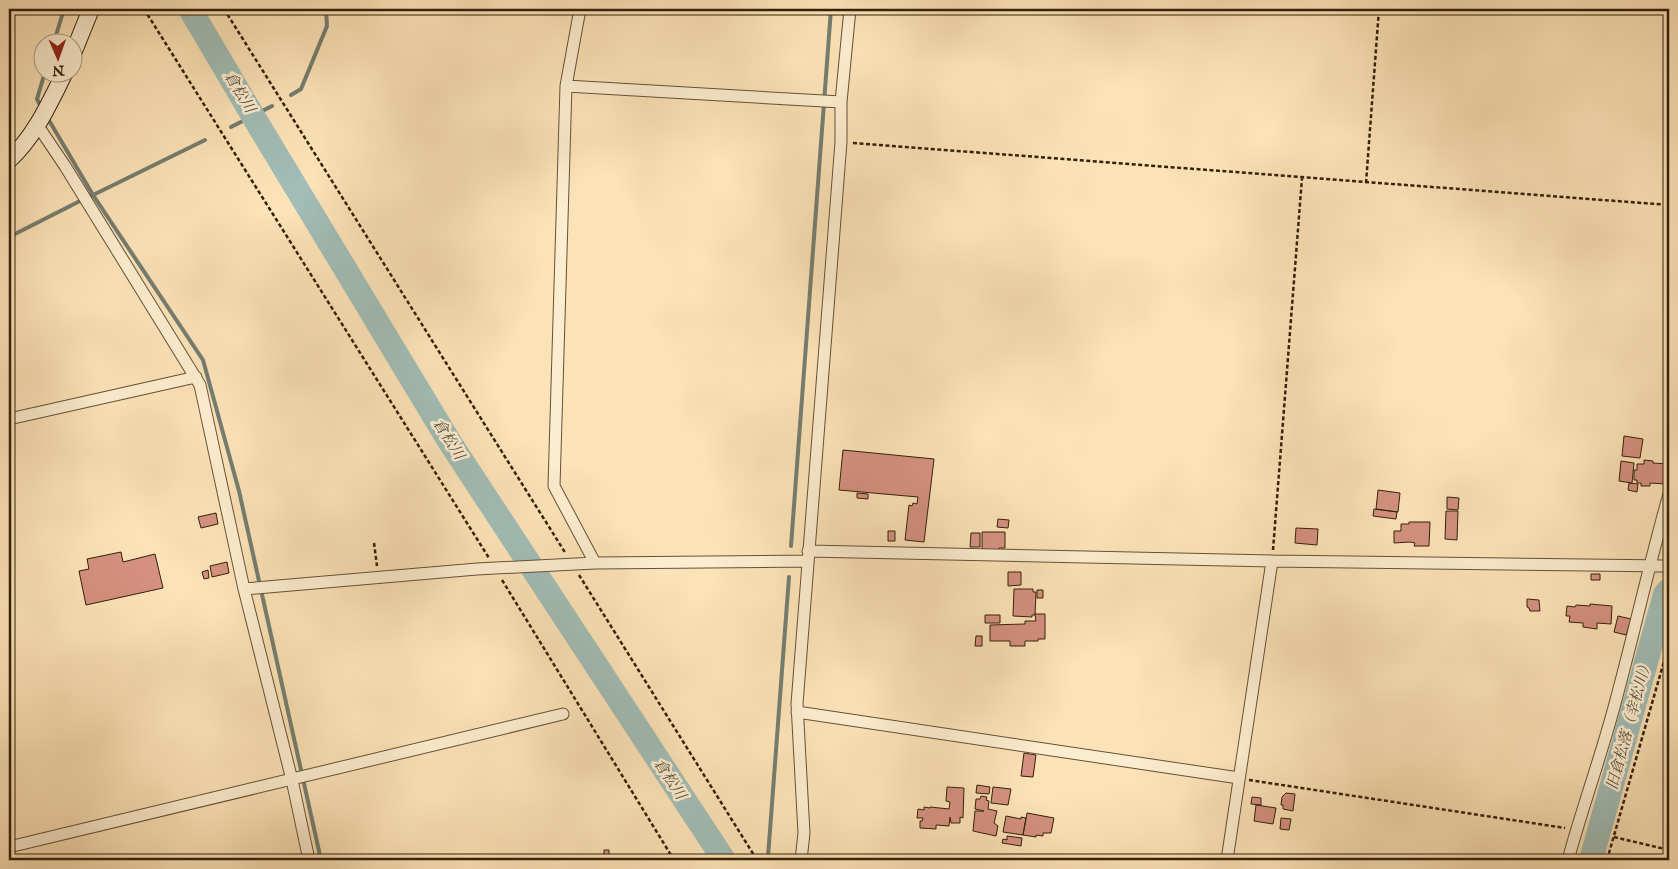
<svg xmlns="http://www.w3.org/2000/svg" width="1678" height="869" font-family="'IM FELL English','Noto Serif JP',serif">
<rect width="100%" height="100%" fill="#fce3b7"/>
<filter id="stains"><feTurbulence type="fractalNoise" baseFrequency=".004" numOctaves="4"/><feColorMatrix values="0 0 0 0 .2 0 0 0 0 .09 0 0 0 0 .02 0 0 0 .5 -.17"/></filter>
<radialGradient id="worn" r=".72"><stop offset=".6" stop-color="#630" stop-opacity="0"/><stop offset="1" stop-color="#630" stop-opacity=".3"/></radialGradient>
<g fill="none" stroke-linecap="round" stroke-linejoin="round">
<path stroke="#757e71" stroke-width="4" d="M54,42L64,9
M291,95L301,89L327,26L326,9
M41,107L37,99L45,72
M47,117L93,195L203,360L239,491L321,860
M231,127L272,106
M91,196L205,140
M9,237L84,199
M791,546L831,9
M768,857L789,577"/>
<path stroke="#a1bdb6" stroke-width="24" d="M190,9L253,116L449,441L724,860
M1591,860L1665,594L1669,590"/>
</g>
<path fill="#d59181" stroke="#32200a" d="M1624,436L1643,439L1640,458L1622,456Z
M843,450L934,459L924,542L905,540L909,505L912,506L913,503L917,504L918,497L839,490Z
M1644,460L1653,461V463L1667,464L1665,484L1650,483V486H1641V483H1637V480H1634V470H1637V464H1644Z
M1621,461L1634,463L1632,483L1619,481Z
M1629,483L1638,484L1637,492L1628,490Z
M1378,490L1400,493L1398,512L1376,509Z
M857,493L868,494V499L857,498Z
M1447,497L1459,498L1458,510L1447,509Z
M1374,509L1397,512L1396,519L1373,516Z
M1446,511H1458L1457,540L1445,539Z
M216,513L218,524L201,528L198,517Z
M998,519L1009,520L1008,528L997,527Z
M1409,522H1430L1429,546H1414L1415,543L1410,542L1394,543V531H1401V524H1409Z
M1296,528L1318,529L1317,545L1295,543Z
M888,531H895V541H888Z
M982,532H1005V548H999V550H982Z
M971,533H980V547H970Z
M121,552L123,562L155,554L163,588L86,605L79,571L89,569L87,559Z
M227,562L229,573L212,577L210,566Z
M208,570L209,578L204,579L202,572Z
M1008,572H1021V585L1008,586Z
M1591,574H1600V580H1591Z
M1014,589H1033V592H1036L1035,615H1032V617L1013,616Z
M1037,590H1043V598H1037Z
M1527,599L1539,600L1540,611H1530L1529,608L1527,607Z
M1590,604L1612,606L1611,624L1597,623V629L1583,627V623L1569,622L1570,616H1566L1567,606L1575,607L1576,605L1590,606Z
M1035,614H1045V639H1038V641H1025V646H1010V641H990V625L1025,624V621H1036Z
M985,615H1000V623H985Z
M1618,616L1631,619L1626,635L1614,632Z
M976,636H982V646H975Z
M1024,753L1036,755L1033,777L1021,776Z
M977,785L990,787L989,794L976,793Z
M947,787L964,788L963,818L960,817V823H951L950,817L949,826L936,825V829L920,828V821H922L923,818H917L918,809L924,810V807L930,808V807L949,809L950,802L946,801Z
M993,787L1011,789L1008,805L991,803Z
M1286,793L1295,794L1293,811L1283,809V805H1281L1282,797Z
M981,796L987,797L986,800L989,801L988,809L997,811L994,823L998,826L996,836L973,831L975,811H984L975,809L976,799H980Z
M1252,797L1261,798V805L1251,804Z
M1256,805L1276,808L1273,824L1254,821Z
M1027,813L1054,818L1051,833H1043V836L1036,835V837L1023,835Z
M1006,816L1021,819V817L1026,818L1023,835L1003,832Z
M1281,818L1291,819L1289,830L1280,829Z
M1007,836L1022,838L1021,846L1002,843L1003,839L1007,840Z
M604,850H609V856L618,857V860H604Z
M627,857H642V860H627Z"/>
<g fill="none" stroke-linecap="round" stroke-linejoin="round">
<g stroke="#645135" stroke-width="13">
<path id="minor" d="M580,9L566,86L554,486L595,563
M566,86L841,102
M38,126L65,166L200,385L244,589L292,780L309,860
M9,419L196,377
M808,551L1272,561L1669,566
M244,589L477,569L595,563L807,561
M797,712L1239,778
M9,847L563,714
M801,860L804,833L797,704L841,142V102L850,9
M1227,860L1272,561
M1568,860C1583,805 1603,751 1617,696C1635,629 1650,561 1669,494"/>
</g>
<g stroke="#32200a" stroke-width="18">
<path id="secondary" d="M72,56L91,9
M9,160C35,136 49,104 65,72"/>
</g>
<path stroke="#32200a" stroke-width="2.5" stroke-dasharray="4 2.5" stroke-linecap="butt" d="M144,9L489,558
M224,9L566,554
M853,143L1669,205
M1366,183L1379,9
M374,543L377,566
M1273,550L1302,178
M579,575L757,860
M502,580L674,860
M1249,780L1565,828
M1614,837L1669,850
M1607,860L1669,644"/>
<use href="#minor" stroke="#fdedd0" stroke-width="11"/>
<use href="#secondary" stroke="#fdedd0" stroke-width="16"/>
</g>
<g text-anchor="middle" stroke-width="5" stroke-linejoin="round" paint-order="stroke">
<g font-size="15" font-style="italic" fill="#534f3e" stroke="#fdedd0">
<text transform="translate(240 92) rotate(59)" y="5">倉松川</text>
<text transform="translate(449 439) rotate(58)" y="5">倉松川</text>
<text transform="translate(1629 724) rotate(-75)" y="5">旧倉松落（幸松川）</text>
<text transform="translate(670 779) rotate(57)" y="5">倉松川</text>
</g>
</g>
<rect width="1678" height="869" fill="none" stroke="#fce3b7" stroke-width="30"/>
<rect x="10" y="10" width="1658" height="849" fill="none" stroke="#32200a" stroke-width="2.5"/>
<rect x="15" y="15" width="1648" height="839" fill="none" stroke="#32200a"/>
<g transform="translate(58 58) rotate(178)"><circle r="24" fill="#fdedd0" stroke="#ac9b81"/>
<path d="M0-4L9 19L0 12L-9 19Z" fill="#8f2418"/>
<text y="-8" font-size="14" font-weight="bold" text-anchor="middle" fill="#32200a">N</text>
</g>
<rect width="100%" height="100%" filter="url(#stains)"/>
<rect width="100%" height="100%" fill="url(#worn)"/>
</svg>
